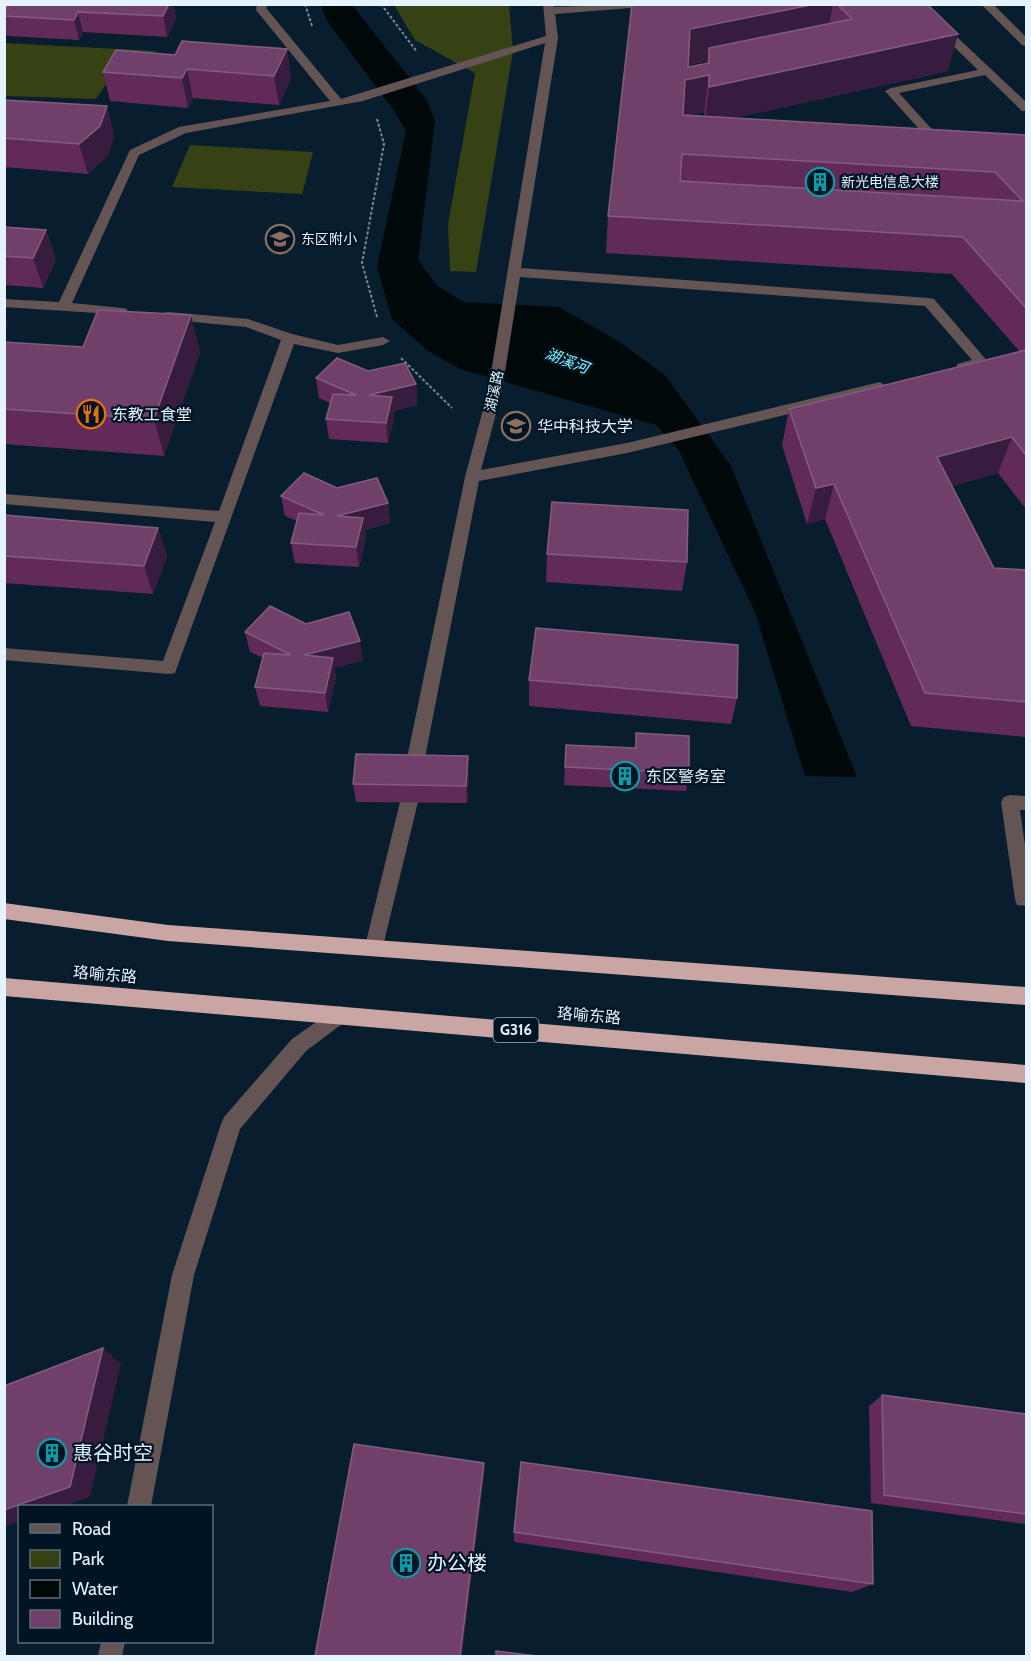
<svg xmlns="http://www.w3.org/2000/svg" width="1031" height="1661" font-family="Cabin,'Noto Sans SC',sans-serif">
<rect width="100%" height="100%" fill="#081e2e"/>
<path fill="#374214" d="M394,5H509L513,51L476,272L450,271L448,224L475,73L415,40Z
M4,43L156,51L115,71L96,99L5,96Z
M190,145L313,152L302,194L172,187Z"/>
<path fill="#000809" d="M321,5H352L427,100L435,121L418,260L437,286L464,302L559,307L618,341L665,375L731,466L857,777L805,776L755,612L679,451L656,425L460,369L428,351L392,319L377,267L406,131L395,112L327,21Z"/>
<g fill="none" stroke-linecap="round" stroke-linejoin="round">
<path stroke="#788a98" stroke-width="2" stroke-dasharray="3 2" stroke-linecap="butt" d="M305,4L312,26
M381,4L417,52
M377,119L384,144L362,263L377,317
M401,358L452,408"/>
<path fill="#645554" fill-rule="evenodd" d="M257,4H268L266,8L341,99L546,36L543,4H554V7L648,4L643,7L555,14L558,38L521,268L929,298L934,299L989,363L982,368L957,370V364L972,360L925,306L520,277L502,391L481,470L627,443L880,382L887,387L880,392L627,453L479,481L422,773L419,778H407L404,773L465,477L488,391L545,43L363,101L186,133L139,155L72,303L122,308L127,309V315L4,307V299L59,302L130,150L179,127L330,101L256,10Z
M910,4H922L1026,102V111H1022L985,75L899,93L947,146L937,149L885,91L891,88L978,70Z
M981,4H993L1026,37V46L1022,45Z
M168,312L248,319L292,334L338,345L383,337L390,341L383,345L338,353L294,344L175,673L169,674L4,660V648L163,661L215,522L4,504V494L219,511L281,340L246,327L163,319V313Z
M409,795L415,797L418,802L383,946L381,952L374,954L367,952L365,946L400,802L403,797Z
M1010,795L1026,796V810H1020L1026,853V906L1017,905L1015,899L1001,802L1004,797Z
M339,1006L346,1009L349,1015L346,1021L306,1051L240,1129L194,1275L151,1506H127L172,1275L221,1124L224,1117L292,1039Z
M101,1642H125L122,1656H98Z"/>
<path fill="#c9a5a3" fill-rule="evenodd" d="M4,903L168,925L1026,987V1005L168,941L4,919Z
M4,978L1026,1065V1083L4,996Z"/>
</g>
<path fill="#622a58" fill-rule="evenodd" d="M173,4L176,18L167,37L83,32L79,40L7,36L4,26V10Z
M632,4H927L948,71L733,118L1026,135V509L998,473L952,486L994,568L1026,570V737L911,726L825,519L807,524L782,445L789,409L1019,351L952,274L606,253L608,216ZM707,61V64L688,67V65ZM704,112L705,116L689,115Z
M287,49L291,79L279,105L193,98L188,108L110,101L103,72L175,55Z
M4,100L107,106L114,136L108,155L88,174L4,167Z
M4,227L46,230L56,260L43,288L4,285Z
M4,342L83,347L200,352L164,456L4,444Z
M368,371L416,384L417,405L394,411V418L388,443L329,439L326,419L330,403L319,398L316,378Z
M337,488L388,503L390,523L365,530L366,538L359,567L295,563L291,543L297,521L285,516L281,496Z
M4,515L158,528L167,556L153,594L4,583Z
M547,554L687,562L682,591L546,582Z
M245,632L363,660L334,668L336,677L328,712L260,706L255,687L263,658L250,652Z
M529,680L737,698L731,724L529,706Z
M636,733L689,773L686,791L564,785L566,745L635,748Z
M469,774L467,803L356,802L353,784Z
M882,1395L1026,1414V1524L871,1503L869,1406Z
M514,1532L873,1584L852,1592L514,1542Z"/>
<path fill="#381c40" d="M169,4H173L176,18L167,37L163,16Z
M816,4H833L827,37L709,48L707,61L686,65L690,29Z
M78,12L83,32L79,40L74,20Z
M958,34L948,71L705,124L709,87Z
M287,49L291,79L279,105L274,76Z
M187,69L193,98L188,108L182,78Z
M709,75L704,112L682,117L685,80Z
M107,106L114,136L108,155L88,174L79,144Z
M46,230L56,260L43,288L33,258Z
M4,313L8,324L4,332Z
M191,315L200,352L164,456L154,419Z
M416,384L417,405L394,411V418L388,443L386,423L369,395Z
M1012,437L998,473L925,493L937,457Z
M834,484L825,519L807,524L816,488Z
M388,503L390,523L365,530L366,538L359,567L356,547L337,516Z
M158,528L167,556L153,594L144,566Z
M360,641L363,660L334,668L336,677L328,712L325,693L304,655Z
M468,756L469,774L467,803L466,786Z
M103,1348L121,1364L90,1497L64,1506H20V1522L4,1527V1510Z
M484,1463L485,1469L462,1656H460Z"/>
<path fill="#70406a" stroke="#825c81" stroke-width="1.5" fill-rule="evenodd" d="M8,4H169L163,16L78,12L74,20L4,16V10Z
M632,4H816L690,29L688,67L709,63V48L852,19L837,4H927L958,34L709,87V75L685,80L683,115L1026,135V308L963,237L608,216ZM682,154L995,172L1023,201L680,181Z
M182,41L287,49L274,76L187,69L182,78L103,72L116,50L175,55Z
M4,100L107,106L100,126L79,144L4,138Z
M4,227L46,230L33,258L4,256Z
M98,310L191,315L154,419L4,409V342L83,347Z
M1026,350V455L1012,437L937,457L994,568L1026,570V702L925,693L834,484L816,488L789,409Z
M337,358L368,371L405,363L416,384L369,395L392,397L386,423L326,419L333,394L356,395L316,378Z
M304,473L337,488L377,478L388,503L337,516L363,518L356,547L291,543L299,513L324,515L281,496Z
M552,502L688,510L687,562L547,554Z
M4,515L158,528L144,566L4,556Z
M270,606L306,624L349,612L360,641L304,655L333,658L325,693L255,687L264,653L291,655L245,632Z
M536,628L738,645L737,698L529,680Z
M636,733L689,736V773L565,767L566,745L636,748Z
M356,754L468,756L466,786L353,784Z
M103,1348L70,1487L4,1510V1386Z
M882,1395L1026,1414V1514L884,1495Z
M354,1444L484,1463L460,1656H315Z
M521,1462L872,1511L873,1584L514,1532Z
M496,1651L537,1656H496Z"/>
<defs>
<g id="building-ring" transform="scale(1.5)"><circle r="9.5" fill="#011424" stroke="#0f9aa8" stroke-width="1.5"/><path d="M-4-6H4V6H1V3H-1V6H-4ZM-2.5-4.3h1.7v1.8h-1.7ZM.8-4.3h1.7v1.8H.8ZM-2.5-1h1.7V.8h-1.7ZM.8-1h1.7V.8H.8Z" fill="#0f9aa8"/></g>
<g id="school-ring" transform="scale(1.5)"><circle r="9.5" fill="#011424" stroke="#8d6e63" stroke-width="1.5"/><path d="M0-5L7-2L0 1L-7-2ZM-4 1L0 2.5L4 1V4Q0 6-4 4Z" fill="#8d6e63"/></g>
<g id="restaurant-ring" transform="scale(1.5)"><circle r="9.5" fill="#011424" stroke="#e8710a" stroke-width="1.5"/><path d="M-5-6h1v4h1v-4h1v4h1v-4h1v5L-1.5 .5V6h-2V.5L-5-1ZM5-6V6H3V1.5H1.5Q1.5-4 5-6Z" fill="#e8710a"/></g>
<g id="university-ring" transform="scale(1.5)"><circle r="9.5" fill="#011424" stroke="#8d6e63" stroke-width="1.5"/><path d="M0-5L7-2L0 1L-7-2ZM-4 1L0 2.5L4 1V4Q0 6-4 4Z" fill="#8d6e63"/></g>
</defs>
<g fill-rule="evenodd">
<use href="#building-ring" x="820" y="182"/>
<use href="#school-ring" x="280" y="239"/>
<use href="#restaurant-ring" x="91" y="414"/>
<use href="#university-ring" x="516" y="426"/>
<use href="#building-ring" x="625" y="776"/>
<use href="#building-ring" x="52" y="1453"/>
<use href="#building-ring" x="406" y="1563"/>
</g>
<g text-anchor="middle" stroke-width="4.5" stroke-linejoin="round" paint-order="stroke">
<g font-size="14" fill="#e5f3fe" stroke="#011424" text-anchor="start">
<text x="841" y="187">新光电信息大楼</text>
<text x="301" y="244">东区附小</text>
</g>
<g font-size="14" fill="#e5f3fe" stroke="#011424">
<text transform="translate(494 391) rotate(-78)" y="5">湖溪路</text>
</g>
<g font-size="15" font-style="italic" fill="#7cf8ff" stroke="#011424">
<text transform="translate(567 361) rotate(21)" y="5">湖溪河</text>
</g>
<rect fill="#011424" stroke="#a1b0bd" stroke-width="1.5" x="493.5" y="1018" width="45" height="24" rx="4.5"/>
<g font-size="15" font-weight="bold" fill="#e5f3fe">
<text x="516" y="1035">G316</text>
</g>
<g font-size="16" fill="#e5f3fe" stroke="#011424" text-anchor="start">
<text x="112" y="420">东教工食堂</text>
<text x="537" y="432">华中科技大学</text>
<text x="646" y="782">东区警务室</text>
</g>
<g font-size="16" fill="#e5f3fe" stroke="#011424">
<text transform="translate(105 974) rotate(5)" y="6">珞喻东路</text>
<text transform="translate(589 1015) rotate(5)" y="6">珞喻东路</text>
</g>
<g font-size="20" fill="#e5f3fe" stroke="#011424" text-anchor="start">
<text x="73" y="1460">惠谷时空</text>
<text x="427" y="1570">办公楼</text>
</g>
</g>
<rect width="1031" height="1661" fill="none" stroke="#e5f3fe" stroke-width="12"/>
<rect x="18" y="1505" width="195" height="138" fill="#011424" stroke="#5c6d7b" stroke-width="1.5"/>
<rect x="30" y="1524" width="30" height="9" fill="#645554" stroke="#5c6d7b" stroke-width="1.5"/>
<text x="72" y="1535" font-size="18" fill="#e5f3fe">Road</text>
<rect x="30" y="1550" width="30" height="18" fill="#374214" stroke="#5c6d7b" stroke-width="1.5"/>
<text x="72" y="1565" font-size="18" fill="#e5f3fe">Park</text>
<rect x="30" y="1580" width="30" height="18" fill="#000809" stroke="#5c6d7b" stroke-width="1.5"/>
<text x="72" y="1595" font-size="18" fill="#e5f3fe">Water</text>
<rect x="30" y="1610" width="30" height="18" fill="#70406a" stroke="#5c6d7b" stroke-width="1.5"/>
<text x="72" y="1625" font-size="18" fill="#e5f3fe">Building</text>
</svg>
